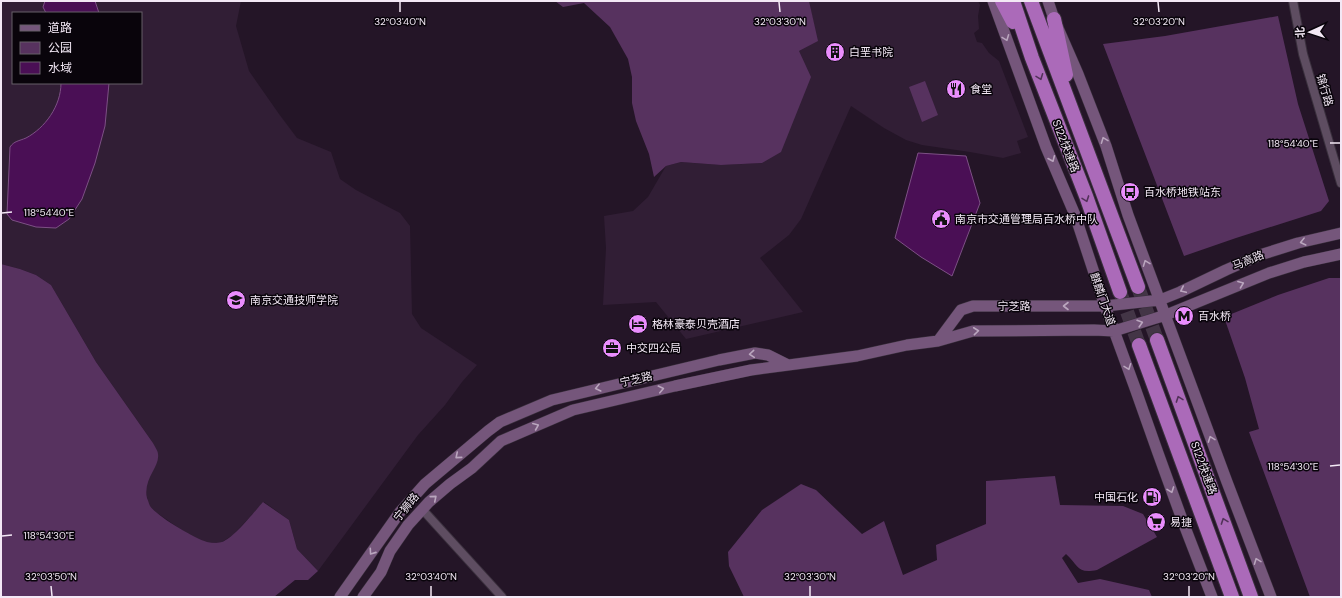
<svg xmlns="http://www.w3.org/2000/svg" width="1342" height="598" font-family="'DM Sans','Noto Sans SC',sans-serif">
<rect width="100%" height="100%" fill="#241527"/>
<path fill="#311e35" fill-rule="evenodd" d="M1,1H241L236,26L249,71L279,114L297,138L331,152L340,179L356,190L400,213L410,226L412,314L421,328L477,365L462,382L445,405L418,435L318,571L297,549L289,520L264,502L233,535L222,542L208,543L189,535L157,513L149,506L147,497L146,486L149,476L155,465L153,443L96,362L51,285L36,275L20,269L1,264ZM13,13H141V83H13Z
M809,1H978L980,5L978,16L979,29L974,33L977,42L982,43L989,53L999,61L1028,137L1017,141L1021,153L1003,158L970,152L922,145L906,140L884,128L851,106L801,219L789,235L760,258L803,312L686,339L656,302L603,305L606,248L604,216L633,211L648,197L666,166L681,162L721,165L762,163L799,51L817,41Z"/>
<path fill="#57325f" d="M555,1H809L818,41L799,51L811,77L781,152L762,163L721,165L681,162L666,166L654,177L649,154L636,121L632,103V77L628,59L610,27L584,3L563,7Z
M1278,16L1298,104L1329,201L1321,211L1236,238L1184,256L1103,44L1165,36Z
M925,81L938,115L922,122L909,87Z
M1,264L20,269L36,275L51,285L96,362L153,443C155,447 158,451 158,454C160,467 143,478 147,498C148,500 149,504 150,506C158,517 194,538 207,542C210,543 218,543 222,542C234,538 254,512 263,502L289,520L297,549L318,571L308,580H295L274,597H1Z
M1329,278H1341V597H1310L1249,432L1259,429L1245,378L1224,317L1278,295Z
M1055,476L1060,505L1123,506L1143,514L1157,537L1097,570C1077,574 1079,566 1066,554L1062,558L1078,583L1100,579L1149,590L1152,597H744L729,566L728,552L762,510L801,484L816,490L862,534L884,521L903,575L937,560L936,545L986,524V481Z"/>
<path fill="#4a0f55" stroke="#7d5085" d="M45,1H95L99,13H46L43,7Z
M61,83H109L105,126L95,163L82,199L69,219L56,228L36,227L12,220L7,214L10,147C14,141 19,141 26,138C45,128 61,106 61,83Z
M918,153L966,156L980,203L952,276L921,257L895,238Z"/>
<g fill="none" stroke-linecap="round" stroke-linejoin="round">
<path stroke="#433546" stroke-width="14" stroke-dasharray="14 7" stroke-linecap="butt" d="M1138,287L1157,340
M1120,292L1139,345"/>
<g stroke="#3a303d" stroke-width="10">
<path id="street" d="M1293,1L1303,54L1341,183
M422,509L502,597"/>
</g>
<g stroke="#3a303d" stroke-width="12">
<path id="secondary" d="M993,1L1046,147L1075,215L1105,306L1135,388L1158,453L1183,522L1212,597
M1048,1L1054,19L1078,74L1106,146L1128,215L1227,482L1271,597
M938,341L961,310L973,306H1105L1160,300L1180,292L1226,270L1260,255L1298,243L1341,233
M340,597L400,512L425,484L488,431L500,422L552,400L719,360L755,353L768,355L788,365
M363,597L381,572L390,551L408,525L429,502L450,484L472,468L501,441L573,410L675,386L751,370L857,356L907,345L938,341L973,331L1094,330L1114,331L1166,315L1269,273L1304,262L1341,254"/>
</g>
<g stroke="#3a303d" stroke-width="16">
<path id="highway" d="M1002,1L1013,22
M1013,1L1032,58L1086,196L1120,292
M1031,1L1138,287
M1054,19L1066,75
M1157,340L1251,597
M1139,345L1232,597"/>
</g>
<use href="#street" stroke="#5e4d61" stroke-width="8"/>
<use href="#secondary" stroke="#75567b" stroke-width="11"/>
<use href="#highway" stroke="#ab6ab9" stroke-width="14"/>
</g>
<defs><path id="oneway-chevron" d="M-2-3.5L2.5 0L-2 3.5" fill="none" stroke-width="1.6" stroke-linecap="round" stroke-linejoin="round"/></defs>
<g stroke="#baa6be">
<use href="#oneway-chevron" transform="translate(1006 38) rotate(69)"/>
<use href="#oneway-chevron" transform="translate(1104 140) rotate(-111)"/>
<use href="#oneway-chevron" transform="translate(1052 159) rotate(67)"/>
<use href="#oneway-chevron" transform="translate(1303 242) rotate(166)"/>
<use href="#oneway-chevron" transform="translate(1146 263) rotate(-111)"/>
<use href="#oneway-chevron" transform="translate(1241 284) rotate(-21)"/>
<use href="#oneway-chevron" transform="translate(1183 290) rotate(155)"/>
<use href="#oneway-chevron" transform="translate(1066 306) rotate(180)"/>
<use href="#oneway-chevron" transform="translate(1140 323) rotate(-17)"/>
<use href="#oneway-chevron" transform="translate(976 331) rotate(-6)"/>
<use href="#oneway-chevron" transform="translate(752 354) rotate(175)"/>
<use href="#oneway-chevron" transform="translate(1128 367) rotate(69)"/>
<use href="#oneway-chevron" transform="translate(598 388) rotate(166)"/>
<use href="#oneway-chevron" transform="translate(661 389) rotate(-13)"/>
<use href="#oneway-chevron" transform="translate(536 426) rotate(-23)"/>
<use href="#oneway-chevron" transform="translate(1211 439) rotate(-110)"/>
<use href="#oneway-chevron" transform="translate(458 456) rotate(140)"/>
<use href="#oneway-chevron" transform="translate(1171 490) rotate(70)"/>
<use href="#oneway-chevron" transform="translate(434 498) rotate(-40)"/>
<use href="#oneway-chevron" transform="translate(372 552) rotate(125)"/>
<use href="#oneway-chevron" transform="translate(1257 561) rotate(-111)"/>
</g>
<g stroke="#523259">
<use href="#oneway-chevron" transform="translate(1040 77) rotate(69)"/>
<use href="#oneway-chevron" transform="translate(1086 199) rotate(70)"/>
<use href="#oneway-chevron" transform="translate(1179 399) rotate(-110)"/>
<use href="#oneway-chevron" transform="translate(1224 521) rotate(-110)"/>
</g>
<path fill="none" stroke="#f3e8f5" stroke-width="1.5" d="M400,2V12M779,2L780,12M1158,2L1159,12M1330,143H1340M2,213L12,212M1330,466L1340,465M2,536L12,535M51,586L52,596M431,586V596M810,586V596M1189,586V596"/>
<defs>
<g id="building-disc" transform="scale(1)"><circle r="9.5" fill="#ea8dfd" stroke="#09040b"/><path d="M-4-6H4V6H1V3H-1V6H-4ZM-2.5-4.3h1.7v1.8h-1.7ZM.8-4.3h1.7v1.8H.8ZM-2.5-1h1.7V.8h-1.7ZM.8-1h1.7V.8H.8Z" fill="#111"/></g>
<g id="restaurant-disc" transform="scale(1)"><circle r="9.5" fill="#ea8dfd" stroke="#09040b"/><path d="M-5-6h1v4h1v-4h1v4h1v-4h1v5L-1.5 .5V6h-2V.5L-5-1ZM5-6V6H3V1.5H1.5Q1.5-4 5-6Z" fill="#111"/></g>
<g id="bus-disc" transform="scale(1)"><circle r="9.5" fill="#ea8dfd" stroke="#09040b"/><path d="M-5-6H5V4H4V6H2V4H-2V6H-4V4H-5ZM-3.5-4V0h7V-4ZM-3.5 1.2v1.5H-2V1.2ZM2 1.2v1.5H3.5V1.2Z" fill="#111"/></g>
<g id="civic-disc" transform="scale(1)"><circle r="9.5" fill="#ea8dfd" stroke="#09040b"/><path d="M-.6-6.5H3V-4.5H.6V-3L4-1V1h2V6H-6V1h2V-1L-.6-3ZM-1.2 2.5V6h2.4V2.5Z" fill="#111"/></g>
<g id="university-disc" transform="scale(1)"><circle r="9.5" fill="#ea8dfd" stroke="#09040b"/><path d="M0-5L7-2L0 1L-7-2ZM-4 1L0 2.5L4 1V4Q0 6-4 4Z" fill="#111"/></g>
<g id="metro-disc" transform="scale(1)"><circle r="9.5" fill="#ea8dfd" stroke="#09040b"/><path d="M-5.5 5V-5H-3L0 0L3-5H5.5V5H3V-.5L0 4L-3-.5V5Z" fill="#111"/></g>
<g id="hotel-disc" transform="scale(1)"><circle r="9.5" fill="#ea8dfd" stroke="#09040b"/><path d="M-6-4.5h1.5V1H6V5H4.5V3h-9V5H-6ZM-4 0a1.8 1.8 0 1 1 3.6 0ZM.5 0V-2.5h3Q6-2.5 6 0Z" fill="#111"/></g>
<g id="office-disc" transform="scale(1)"><circle r="9.5" fill="#ea8dfd" stroke="#09040b"/><path d="M-6-3h4V-5.5h4V-3h4V5H-6ZM-1-4.5V-3h2v-1.5ZM-6 0V1H6V0Z" fill="#111"/></g>
<g id="fuel-disc" transform="scale(1)"><circle r="9.5" fill="#ea8dfd" stroke="#09040b"/><path d="M-5.5-6h7V0h2V4h1.3V-2.5L3-4.5l.8-.8L6-3V5H2.5V1h-1V6h-7ZM-4.2-4.7v3.2H.2V-4.7Z" fill="#111"/></g>
<g id="supermarket-disc" transform="scale(1)"><circle r="9.5" fill="#ea8dfd" stroke="#09040b"/><path d="M-6-5.5h2.5l.6 2H6L4.5 2H-2.5L-4.4-4H-6ZM-1.5 3.2a1.3 1.3 0 1 0 .1 0ZM3 3.2a1.3 1.3 0 1 0 .1 0Z" fill="#111"/></g>
</defs>
<g fill-rule="evenodd">
<use href="#building-disc" x="835" y="52"/>
<use href="#restaurant-disc" x="956" y="89"/>
<use href="#bus-disc" x="1130" y="192"/>
<use href="#civic-disc" x="941" y="219"/>
<use href="#university-disc" x="236" y="300"/>
<use href="#metro-disc" x="1184" y="316"/>
<use href="#hotel-disc" x="638" y="324"/>
<use href="#office-disc" x="612" y="348"/>
<use href="#fuel-disc" x="1152" y="497"/>
<use href="#supermarket-disc" x="1156" y="522"/>
</g>
<g text-anchor="middle" stroke-width="3" stroke-linejoin="round" paint-order="stroke">
<g font-size="11" fill="#f3e8f5" stroke="#09040b" text-anchor="start">
<text x="849" y="56">白垩书院</text>
<text x="970" y="93">食堂</text>
<text x="1144" y="196">百水桥地铁站东</text>
<text x="955" y="223">南京市交通管理局百水桥中队</text>
<text x="250" y="304">南京交通技师学院</text>
<text x="1198" y="320">百水桥</text>
<text x="652" y="328">格林豪泰贝壳酒店</text>
<text x="626" y="352">中交四公局</text>
<text x="1138" y="501" text-anchor="end">中国石化</text>
<text x="1170" y="526">易捷</text>
</g>
<g font-size="11" fill="#f3e8f5" stroke="#09040b">
<text transform="translate(1325 90) rotate(74)" y="4">锦行路</text>
<text transform="translate(1066 146) rotate(69)" y="4">S122快速路</text>
<text transform="translate(1248 260) rotate(-22)" y="4">马高路</text>
<text transform="translate(1103 299) rotate(71)" y="4">麒麟门大道</text>
<text x="1014" y="310">宁芝路</text>
<text transform="translate(636 379) rotate(-13)" y="4">宁芝路</text>
<text transform="translate(1204 468) rotate(70)" y="4">S122快速路</text>
<text transform="translate(406 507) rotate(-51)" y="4">宁狮路</text>
</g>
</g>
<g font-size="10" text-anchor="middle" fill="#f3e8f5" stroke="#09040b" stroke-width="3" stroke-linejoin="round" paint-order="stroke">
<text x="400" y="25">32°03'40"N</text>
<text x="780" y="25">32°03'30"N</text>
<text x="1159" y="25">32°03'20"N</text>
<text x="1293" y="147">118°54'40"E</text>
<text x="49" y="216">118°54'40"E</text>
<text x="1293" y="470">118°54'30"E</text>
<text x="49" y="539">118°54'30"E</text>
<text x="51" y="580">32°03'50"N</text>
<text x="431" y="580">32°03'40"N</text>
<text x="810" y="580">32°03'30"N</text>
<text x="1189" y="580">32°03'20"N</text>
</g>
<rect width="1342" height="598" fill="none" stroke="#f3e8f5" stroke-width="4"/>
<rect x="12" y="12" width="130" height="72" fill="#09040b" stroke="#675f69"/>
<rect x="20" y="25" width="20" height="6" fill="#75567b" stroke="#675f69"/>
<text x="48" y="32" font-size="12" fill="#f3e8f5">道路</text>
<rect x="20" y="42" width="20" height="12" fill="#57325f" stroke="#675f69"/>
<text x="48" y="52" font-size="12" fill="#f3e8f5">公园</text>
<rect x="20" y="62" width="20" height="12" fill="#4a0f55" stroke="#675f69"/>
<text x="48" y="72" font-size="12" fill="#f3e8f5">水域</text>
<g transform="translate(1310 32) rotate(267)" stroke="#09040b" stroke-width="3" paint-order="stroke">
<path d="M0-3L7 15L0 10L-7 15Z" fill="#f3e8f5"/>
<text y="-6" font-size="11" font-weight="bold" text-anchor="middle" fill="#f3e8f5">北</text>
</g>
</svg>
